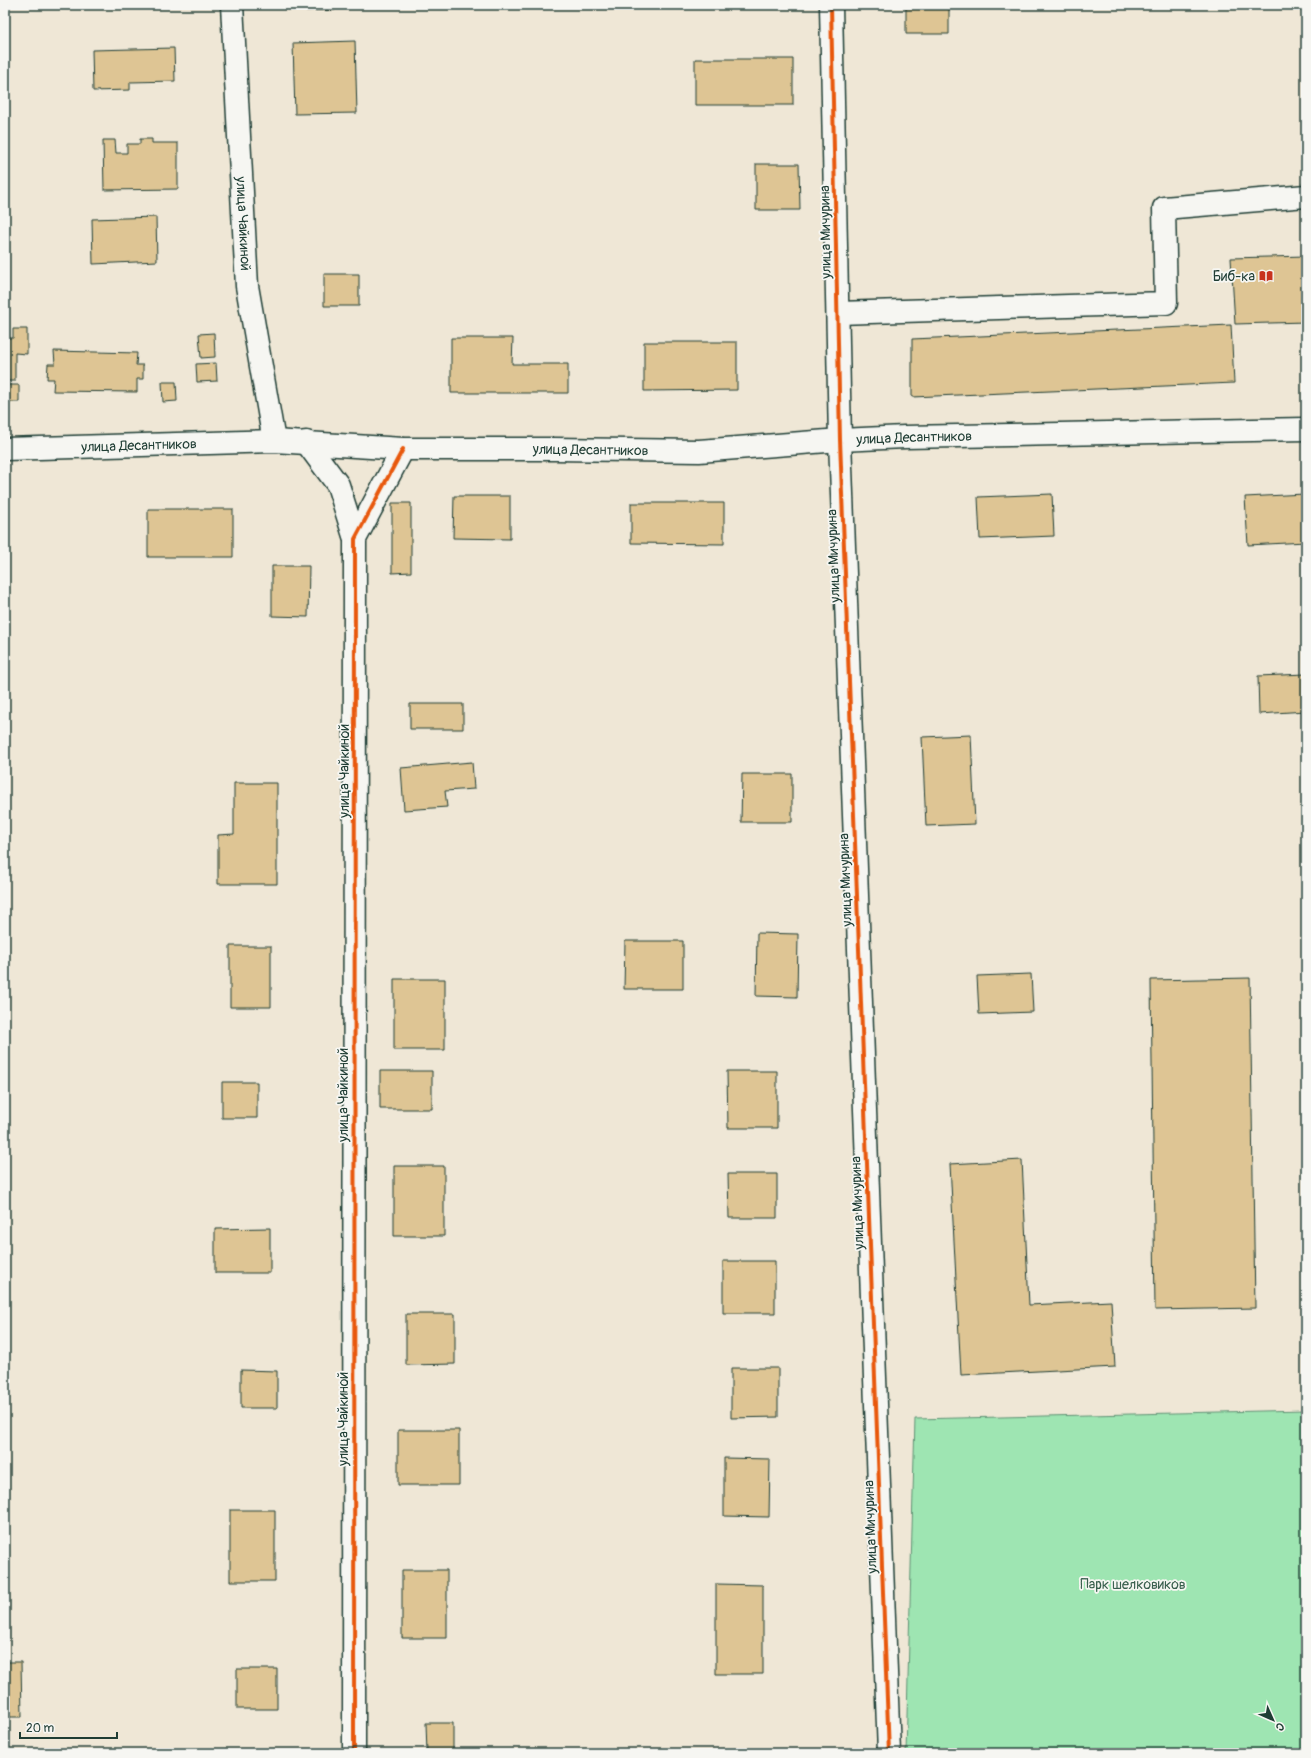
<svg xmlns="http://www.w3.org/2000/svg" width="1311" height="1758" font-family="Pangolin,sans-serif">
<rect width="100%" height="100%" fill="#efe7d6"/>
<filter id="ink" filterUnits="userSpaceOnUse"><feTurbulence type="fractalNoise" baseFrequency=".025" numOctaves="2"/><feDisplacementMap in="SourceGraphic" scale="8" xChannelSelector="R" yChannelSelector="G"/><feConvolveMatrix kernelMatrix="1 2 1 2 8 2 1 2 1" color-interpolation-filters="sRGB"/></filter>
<g filter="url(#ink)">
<path fill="#9ee5b2" stroke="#5e9173" d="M1306,1410V1753H906L915,1419Z"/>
<path fill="#dec594" stroke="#1f3d34" d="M296,5H335V10L296,11Z
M719,5H786V7H719Z
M906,5H949V34H906Z
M355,41L357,113L295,114L293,43Z
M174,48L175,81L130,82V90L93,91L92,50Z
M695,59H793V105H695Z
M140,139H152V143H178V189L104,190L103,140H115L116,153H127V144H140Z
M756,164H799L800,210H756Z
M156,217L157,261L93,264L92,219Z
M1306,256V322L1235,324L1231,258Z
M324,274H359V306H324Z
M1231,325L1234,383L912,397V339Z
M13,329H27V354L15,353V381H5V338H13Z
M214,333L215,357L201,358L199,334Z
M451,338H513L512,364H568V393H451Z
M644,342H737V390L644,391Z
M54,351L137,353L136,365H143V379H137V392L53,391L54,379H47L48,364H55Z
M216,363L217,381L197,382L196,364Z
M162,382H176L177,401L163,402Z
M5,385H19V402H5Z
M1052,494L1054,536L980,539L978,497Z
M1305,494L1306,542L1248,545L1245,497Z
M454,496H510V539L453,538Z
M392,503H411V572L392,573Z
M631,503H724V544L631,543Z
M148,509H233V557H148Z
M272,566H309L308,617L272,616Z
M1306,674V711L1259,714L1258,676Z
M410,704H463V729H410Z
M971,735L975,824L926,826L922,737Z
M472,762L474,789L445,791L447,807L404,810L401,768Z
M742,774H792V822H741Z
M234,783H277V884H218V835L234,834Z
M757,933L798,934L797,997L756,996Z
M625,941H683V989H624Z
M230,946H271V1007H230Z
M1031,974L1033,1012L979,1014L977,976Z
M1250,978L1255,1308L1155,1310L1151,980Z
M394,979H445V1050H394Z
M380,1071H432V1109H380Z
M727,1071H777V1128H728Z
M222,1082H257V1118H222Z
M1022,1160L1029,1305L1111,1301L1115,1367L961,1375L950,1164Z
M394,1166H444V1236H394Z
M728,1174H777V1218H729Z
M270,1228V1273H215V1229Z
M723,1261H775V1313H723Z
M406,1314H455V1364L406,1365Z
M731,1368H778V1417L731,1418Z
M241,1370L277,1371V1408H241Z
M398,1430H459V1485H398Z
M724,1458L770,1459L769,1517L724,1516Z
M230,1510H275V1581H230Z
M402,1570H447V1638H402Z
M716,1584L763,1585V1674H716Z
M5,1662H21L22,1717H5Z
M237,1669H277V1709H237Z
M426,1723H453V1753H427Z"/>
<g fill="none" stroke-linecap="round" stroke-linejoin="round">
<g stroke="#1f3d34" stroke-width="25">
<g id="minor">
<path id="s1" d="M232,5L247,286L274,441"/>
<path d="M831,5L840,440L889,1753"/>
<path d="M838,313L1166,303L1164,208L1306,196"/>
<path d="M306,442L338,485L355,539"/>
<path id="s2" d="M5,449L274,441L403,449H555L699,451L840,440L905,437L1306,429"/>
<path d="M354,1753L355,539L403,449"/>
</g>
</g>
<use href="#minor" stroke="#f6f6f2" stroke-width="22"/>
<g stroke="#f6f6f2" stroke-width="6">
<path id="cycleway" d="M831,5L840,440L889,1753
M354,1753L355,539L403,449"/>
</g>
<use href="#cycleway" stroke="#e8590c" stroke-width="4"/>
</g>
</g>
<defs>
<g id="library-bare" transform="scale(1.08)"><path d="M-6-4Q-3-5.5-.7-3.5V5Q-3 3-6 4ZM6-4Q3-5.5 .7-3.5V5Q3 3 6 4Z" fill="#c8321e" stroke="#f6f6f2" stroke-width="2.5" paint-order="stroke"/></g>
</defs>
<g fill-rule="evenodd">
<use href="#library-bare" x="1266" y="276"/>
</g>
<g text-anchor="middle" stroke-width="3.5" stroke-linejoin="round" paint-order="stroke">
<g font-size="14" fill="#1f3d34" stroke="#f6f6f2">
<text dy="5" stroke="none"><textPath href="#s1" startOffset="219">улица Чайкиной</textPath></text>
<text transform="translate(825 232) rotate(-91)" y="5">улица Мичурина</text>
<text dy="5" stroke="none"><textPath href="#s2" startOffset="910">улица Десантников</textPath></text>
<text dy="5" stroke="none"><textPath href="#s2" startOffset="134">улица Десантников</textPath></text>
<text dy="5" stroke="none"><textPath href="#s2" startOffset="586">улица Десантников</textPath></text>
<text transform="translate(833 556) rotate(-92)" y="5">улица Мичурина</text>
<text transform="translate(344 771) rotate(-90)" y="5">улица Чайкиной</text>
<text transform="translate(845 880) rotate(-92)" y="5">улица Мичурина</text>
<text transform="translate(343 1095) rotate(-90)" y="5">улица Чайкиной</text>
<text transform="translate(857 1203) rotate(-92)" y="5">улица Мичурина</text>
<text transform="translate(343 1419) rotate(-90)" y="5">улица Чайкиной</text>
<text transform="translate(870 1527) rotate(-92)" y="5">улица Мичурина</text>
</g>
<g font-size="14" fill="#1f3d34" stroke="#f6f6f2" text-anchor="end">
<text x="1255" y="281">Биб-ка</text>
</g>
<g font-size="14" fill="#385f4d" stroke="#f6f6f2">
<text x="1133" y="1589">Парк шелковиков</text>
</g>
</g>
<rect width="1311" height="1758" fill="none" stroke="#f6f6f2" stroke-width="20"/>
<rect x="10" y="10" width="1291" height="1738" fill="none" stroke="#1f3d34" stroke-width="1.5" filter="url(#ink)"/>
<g transform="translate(1273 1720) rotate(135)" stroke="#f6f6f2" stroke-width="3" paint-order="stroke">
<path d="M0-3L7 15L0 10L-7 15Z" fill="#1f3d34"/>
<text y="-6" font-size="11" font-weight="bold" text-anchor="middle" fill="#1f3d34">С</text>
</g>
<path d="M20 1732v6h97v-6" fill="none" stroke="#1f3d34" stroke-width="2"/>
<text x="26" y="1732" font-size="12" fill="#1f3d34" stroke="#f6f6f2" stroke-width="3" paint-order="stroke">20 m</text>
</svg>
